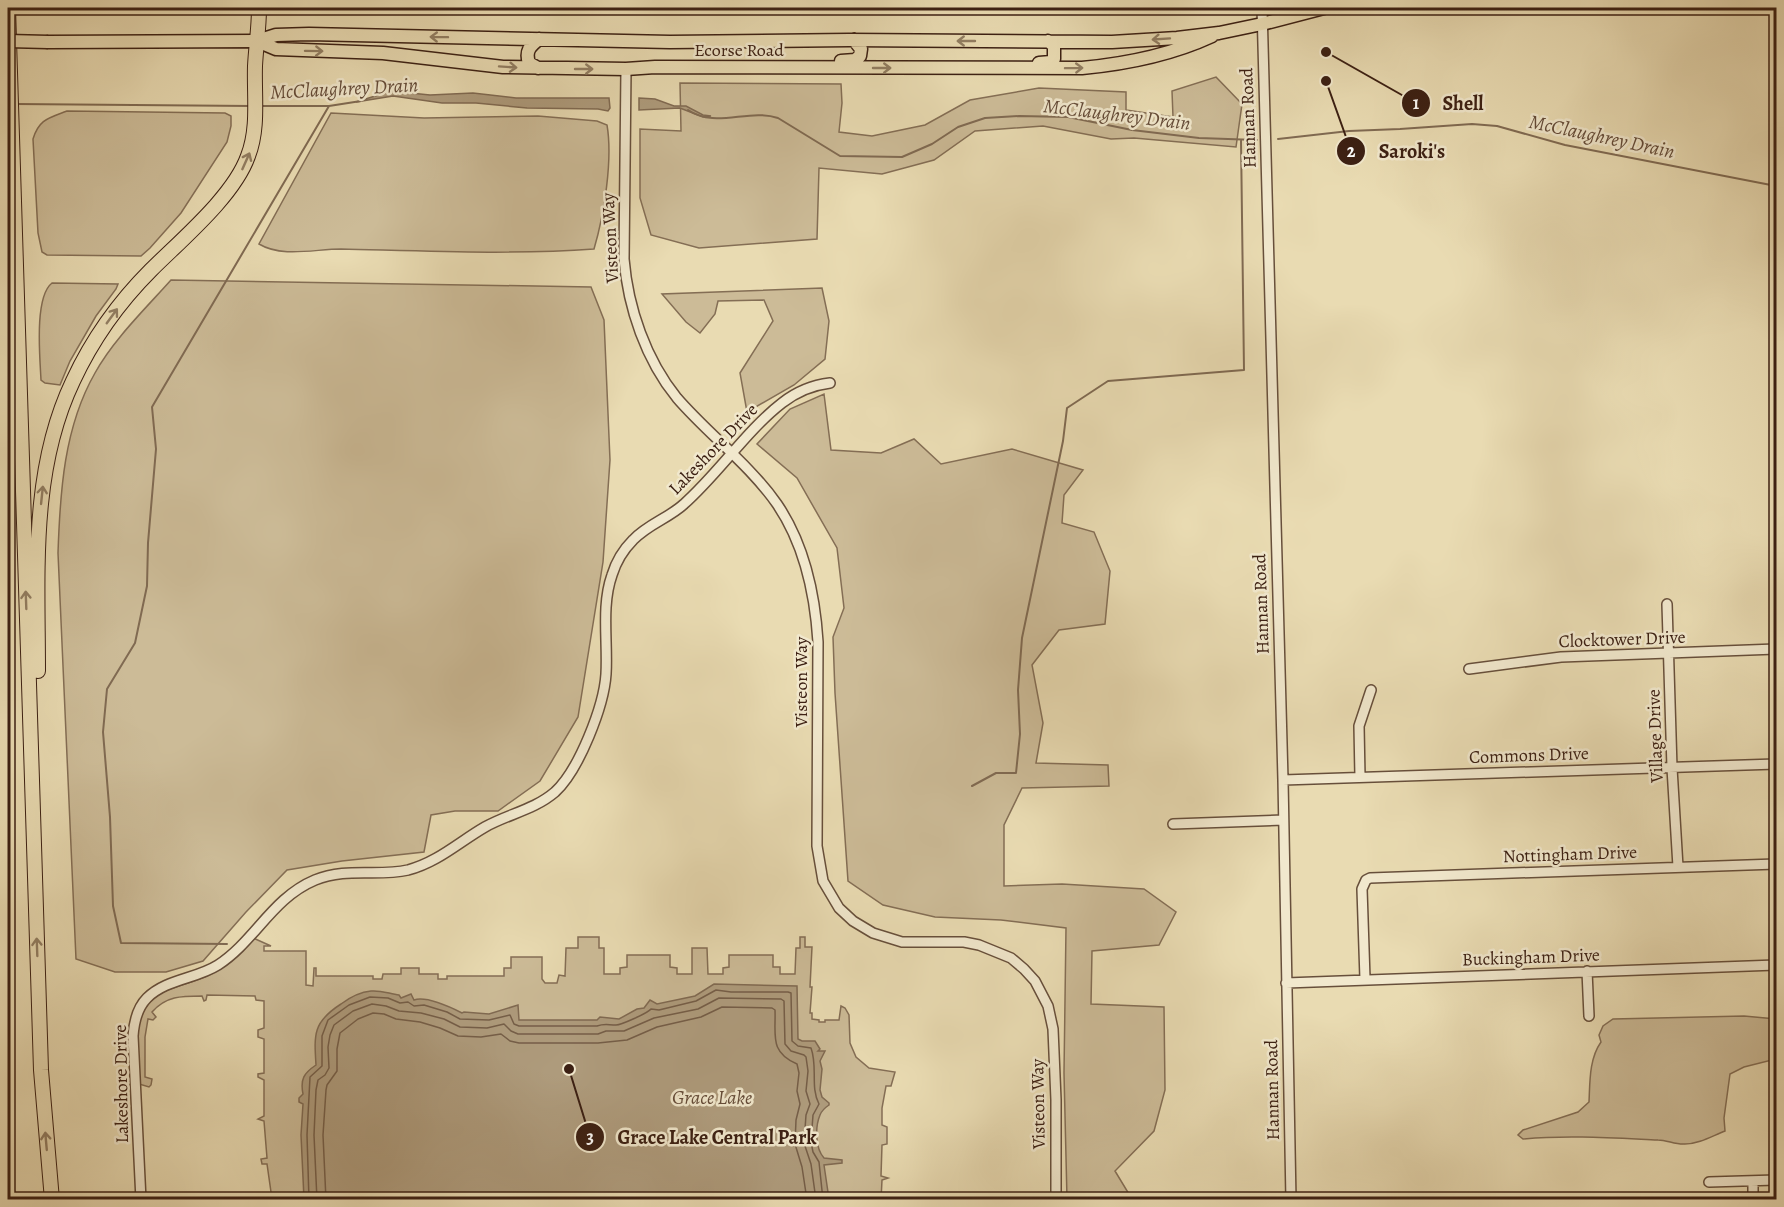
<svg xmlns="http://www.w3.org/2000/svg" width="1784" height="1207" font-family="Alegreya,serif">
<rect width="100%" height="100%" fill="#e9dbb2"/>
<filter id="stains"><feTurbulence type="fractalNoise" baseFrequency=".00333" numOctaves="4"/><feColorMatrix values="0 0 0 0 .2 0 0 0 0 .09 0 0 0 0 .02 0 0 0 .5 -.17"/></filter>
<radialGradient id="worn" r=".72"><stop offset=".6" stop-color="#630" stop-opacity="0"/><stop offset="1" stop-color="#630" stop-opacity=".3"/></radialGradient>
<path fill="#ccbb97" stroke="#846e55" stroke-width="1.5" d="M1216,77L1242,104L1236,147L1134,138L1111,139L1043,126L975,131L934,160L882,174L819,168L817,239L699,248L651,235L640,198V129L681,131L680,83L841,84L842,103L839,132L872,136L925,125L970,100L1039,88L1126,92V110L1173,117L1172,91Z
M67,111L225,113L231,116V126L227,142L181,213L150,248L141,256L47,255L42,252L38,233L33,139C39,119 49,118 67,111Z
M331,113L424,118L538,116L597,121L607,125C613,160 604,215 594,249C510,255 425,251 341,249C315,249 282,258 259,244Z
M171,280L591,287L604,320L610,460L603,562L578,717L540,781L498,811H455L431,815L424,852L342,861L287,870L246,912L203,961L166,972H115L76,959L58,553C60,492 64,427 95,373C113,340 146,308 171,280Z
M52,283L118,284L116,289L96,316L70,361L60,385L45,383L41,380C40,358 34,297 52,283Z
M822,288L829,321L825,359L794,385L747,412L740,373L773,321L764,300L718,301L715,314L700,333L686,322L662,294Z
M824,394L831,450L881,453L914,439L941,464L1012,449L1083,470L1064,495L1062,523L1094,532L1110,571L1105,624L1059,630L1032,665L1043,723L1036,763L1108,765L1109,786L1022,788L1004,825V886L1062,884L1144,889L1176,912L1159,945L1092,951L1091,1004L1164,1007L1165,1090L1154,1131L1115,1171L1132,1199H1067L1064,1073L1066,928L1001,920L935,917L883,905L848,881L835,693L833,637L844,608L837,548L797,478L757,444L790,409Z
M578,937H599V948H604V974H620V968L627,967V955H670V967L677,968V974H692V948H707L708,974H723V968L729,967V955H773V967H780V974H795L796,948H800V937H805V947H812L810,987H812L810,1013H812V1019L819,1020V1022H825V1020H839L841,1006L845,1008L849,1015L850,1043L856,1057L869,1068L895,1072L891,1086H886L882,1108V1125L887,1127V1144L882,1145L881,1176L888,1178L882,1180L881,1200L272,1199L267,1164H262L261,1159L267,1158L264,1121L258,1119L264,1116V1080L258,1077V1074L264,1073V1039L258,1037V1030L264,1028V1001L256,1000L255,996L207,995L206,1000L204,1001L202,996C181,996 166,996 152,1012L156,1017L153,1020L148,1019L145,1037V1077L152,1079L151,1085L149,1087L139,1084C138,1053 128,1009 163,992C178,985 196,982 211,974C226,965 240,949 253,938L271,946H264V951H306V985L313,986L314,968H316V976H373V979H382L383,974H401V968H419V974H438V979H447V976H504V968H511V957H542V979L545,983H557L559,975L565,976L566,948H578Z
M1744,1016L1776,1019V1059L1744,1067L1730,1074L1724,1118L1725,1131C1712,1136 1699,1144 1685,1144C1676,1145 1667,1140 1658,1140C1613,1138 1568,1135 1523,1139L1518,1135L1523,1130L1578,1112L1589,1102C1590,1082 1589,1059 1601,1042L1599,1035L1603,1026L1613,1019Z"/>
<path fill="#ae9b7c" stroke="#806a52" stroke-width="1.5" d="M391,91L430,95L473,93L516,98H609L610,108L608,111L598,109L527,108L476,103H442L393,96L356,102Z
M639,98L655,99L674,106H686L703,115L711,116L703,117L680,108L639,110Z
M714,984L797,986L798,1039L802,1041H815L820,1049L818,1051H825L820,1061L822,1069L820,1090L822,1097L829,1103V1105C826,1107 822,1110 820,1115C815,1127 815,1148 824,1158L842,1160V1163L824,1165L829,1199H304L301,1135L303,1104L299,1102V1098L303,1094C300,1079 304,1073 316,1065C314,1034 313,1022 341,1004C349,998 360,992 371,991C381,990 390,994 399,995L401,998L411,994L414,1000C426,996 450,1007 462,1013L464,1012L489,1014L518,1005L519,1020H597L600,1017L619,1019L637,1009L644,1008L650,1000L657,1004L695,996Z"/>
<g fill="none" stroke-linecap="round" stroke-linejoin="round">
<path stroke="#755e48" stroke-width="1.5" d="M309,1200L307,1135L310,1077L322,1066V1036L328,1020L349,1005L370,997L388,998L400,1003L408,1002L414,1006L424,1005L447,1012L460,1019L489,1020L510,1015L514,1024L519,1026H597C605,1023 608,1025 616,1025C621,1025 648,1013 651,1009L659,1010L696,1001L716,990L731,992H788L791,993L792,1041L798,1046L811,1048C818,1067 810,1087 819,1104L813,1115L811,1142L813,1152L819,1162L823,1200
M317,1200L314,1135L316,1090L318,1080L325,1075L329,1068L328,1047L330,1035L334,1025L353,1011L372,1004L386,1006L399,1011L421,1013L444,1019L460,1027L487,1028L504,1024L511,1031L518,1034H598L606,1031H624L654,1018L698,1009L719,998L781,999L784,1001L785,1044L791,1051L804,1055L806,1057L808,1071L806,1091L810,1104L806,1115L804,1143L811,1164L816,1200
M326,1200L323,1135L326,1090L327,1085L337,1071V1049L340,1033L358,1019L373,1013L384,1014L396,1019L420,1022L440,1028L458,1036L481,1037L501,1034L510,1041L519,1043H598L627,1040L657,1027L701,1017L722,1007L772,1008L775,1010C776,1035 769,1052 797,1064L799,1073L797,1091L800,1104L796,1120L795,1144L802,1167L807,1200"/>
<path stroke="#806a52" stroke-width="2" d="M16,104L251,106
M259,106H329L361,101
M688,110C716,129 748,108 778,118L840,156L902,157L932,144L958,127L985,118L1019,116L1068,117L1132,130L1199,138L1257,140
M1278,139L1349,131L1400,129L1472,124L1497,126L1565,145L1776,186
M972,786L996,773H1016L1020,734L1018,690L1022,638L1063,441L1067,408L1108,381L1244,370L1241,140
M227,944L121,943L113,906L110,817L103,732L107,689L135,643L147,586L148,543L156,449L152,407L329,106"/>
<g stroke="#674f3b" stroke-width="12">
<path id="minor" d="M1262,8L1283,780L1291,1200
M626,69L624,259C628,308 646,360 677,398C709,435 749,464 777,504C805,545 815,594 818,642L817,846L823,881L839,908L853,921L873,933L902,942H964L979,945L1011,958L1024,969L1035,981L1048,1006L1053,1029L1056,1100V1200
M1667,604L1672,768L1678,867
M1469,669L1561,657L1776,649
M1360,777L1359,726L1371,690
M1283,780L1776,764
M1173,824L1283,820
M1587,971L1589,1016
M1365,979L1362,889L1366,880L1370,878L1776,864
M1286,983L1776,965
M1753,1181V1200
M1709,1182L1776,1180
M141,1200L133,1036C134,1022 137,1008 147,998C166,979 196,979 218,965C255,941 272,898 315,880C347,867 377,877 408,870C438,862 459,842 485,827C508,814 534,810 555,792C579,770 604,706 606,674C608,642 601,606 612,575C616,562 623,550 633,540C648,524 669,518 684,504C718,474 747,430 782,403C796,392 813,385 830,383"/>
</g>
<g stroke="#3c2013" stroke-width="15">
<path id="major" d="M257,41L276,49L383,53L503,67L626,69L655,67L1082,68C1125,64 1171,55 1212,36
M48,42L257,41L276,35L309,34L670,42L849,40L1112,42L1177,38L1219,33L1262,24L1324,8
M841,61L855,60L860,56L861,49L854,40
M1039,63L1051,62L1054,59V46L1048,41
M538,68L529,63C525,51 530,46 539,39"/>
</g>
<g stroke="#3c2013" stroke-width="16">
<path id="highway" d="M8,8L41,1070L52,1200
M38,671C38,573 30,471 73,381C92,340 119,302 151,270C181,240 234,196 248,156C259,128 254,96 255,66C256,47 259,27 259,8
M8,1194V1200"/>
</g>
<use href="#minor" stroke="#f1e8cd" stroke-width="9"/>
<use href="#major" stroke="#e9dbb2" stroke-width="12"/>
<use href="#highway" stroke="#e9dbb2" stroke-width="14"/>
<g stroke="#3c2013" stroke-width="15" stroke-linecap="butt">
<path id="major-bridge" d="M8,41L48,42"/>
</g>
<use href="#major-bridge" stroke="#e9dbb2" stroke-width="12"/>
</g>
<defs><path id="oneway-shaft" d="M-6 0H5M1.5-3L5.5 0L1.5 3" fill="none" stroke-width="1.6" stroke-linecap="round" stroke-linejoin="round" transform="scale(1.5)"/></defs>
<g stroke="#927e62">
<use href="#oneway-shaft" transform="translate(439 37) rotate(-179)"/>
<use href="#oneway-shaft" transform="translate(1161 39) rotate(176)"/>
<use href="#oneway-shaft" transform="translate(966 41) rotate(-180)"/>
<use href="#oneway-shaft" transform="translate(314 51) rotate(1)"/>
<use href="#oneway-shaft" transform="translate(508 67) rotate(4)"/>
<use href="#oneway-shaft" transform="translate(882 68)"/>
<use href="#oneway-shaft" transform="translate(1074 68) rotate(-1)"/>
<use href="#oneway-shaft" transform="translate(584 69)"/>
<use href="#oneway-shaft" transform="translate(246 161) rotate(-66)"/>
<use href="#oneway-shaft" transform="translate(112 316) rotate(-54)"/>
<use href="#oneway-shaft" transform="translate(42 495) rotate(-84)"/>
<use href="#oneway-shaft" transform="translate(26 600) rotate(-92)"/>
<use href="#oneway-shaft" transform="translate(37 947) rotate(-92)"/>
<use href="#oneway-shaft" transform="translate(46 1141) rotate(-95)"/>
</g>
<g text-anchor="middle" stroke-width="5" stroke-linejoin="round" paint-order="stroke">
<g font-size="18" fill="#3c2013" stroke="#f1e8cd">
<text x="739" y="56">Ecorse Road</text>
<text transform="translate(1248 118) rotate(-92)" y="6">Hannan Road</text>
<text transform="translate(610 238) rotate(-93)" y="6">Visteon Way</text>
<text transform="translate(713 449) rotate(-46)" y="6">Lakeshore Drive</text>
<text transform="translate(1261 604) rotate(-92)" y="6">Hannan Road</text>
<text transform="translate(1622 639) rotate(-2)" y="6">Clocktower Drive</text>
<text transform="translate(801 682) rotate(-90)" y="6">Visteon Way</text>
<text transform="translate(1655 736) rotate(-92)" y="6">Village Drive</text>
<text transform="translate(1529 755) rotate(-2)" y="6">Commons Drive</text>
<text transform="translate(1570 854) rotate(-2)" y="6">Nottingham Drive</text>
<text transform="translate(1531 957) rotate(-2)" y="6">Buckingham Drive</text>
<text transform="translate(121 1084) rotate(-91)" y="6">Lakeshore Drive</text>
<text transform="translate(1272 1090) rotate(-91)" y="6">Hannan Road</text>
<text transform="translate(1038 1104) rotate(-91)" y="6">Visteon Way</text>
</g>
<g font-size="20" font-style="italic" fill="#644b38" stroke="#f1e8cd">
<text transform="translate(344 88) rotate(-3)" y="7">McClaughrey Drain</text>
<text transform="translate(1117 114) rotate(7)" y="7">McClaughrey Drain</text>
<text transform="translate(1602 136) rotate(12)" y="7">McClaughrey Drain</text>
<text x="712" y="1104">Grace Lake</text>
</g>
</g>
<path fill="none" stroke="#3c2013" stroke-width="2" d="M1326 52L1416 103M1326 81L1351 151M569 1069L590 1137"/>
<g fill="#3c2013" stroke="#f1e8cd" stroke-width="2">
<circle cx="1326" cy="52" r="6"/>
<circle cx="1326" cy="81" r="6"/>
<circle cx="569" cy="1069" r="6"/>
<circle cx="1416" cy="103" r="15"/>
<circle cx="1351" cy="151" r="15"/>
<circle cx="590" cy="1137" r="15"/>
</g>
<g font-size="18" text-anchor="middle" font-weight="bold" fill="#fff">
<text x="1416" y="109">1</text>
<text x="1351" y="157">2</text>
<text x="590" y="1143">3</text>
</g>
<g font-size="20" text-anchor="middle" font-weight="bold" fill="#3c2013" stroke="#f1e8cd" stroke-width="5" stroke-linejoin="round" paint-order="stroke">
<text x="1463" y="110">Shell</text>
<text x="1412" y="158">Saroki's</text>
<text x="717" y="1144">Grace Lake Central Park</text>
</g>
<rect width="1784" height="1207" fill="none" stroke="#e9dbb2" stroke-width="30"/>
<rect x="9" y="9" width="1766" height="1189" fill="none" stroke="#3c2013" stroke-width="3"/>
<rect x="15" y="15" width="1754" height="1177" fill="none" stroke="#3c2013" stroke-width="1.5"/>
<rect width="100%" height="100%" filter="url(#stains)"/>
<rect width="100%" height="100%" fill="url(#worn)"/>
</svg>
